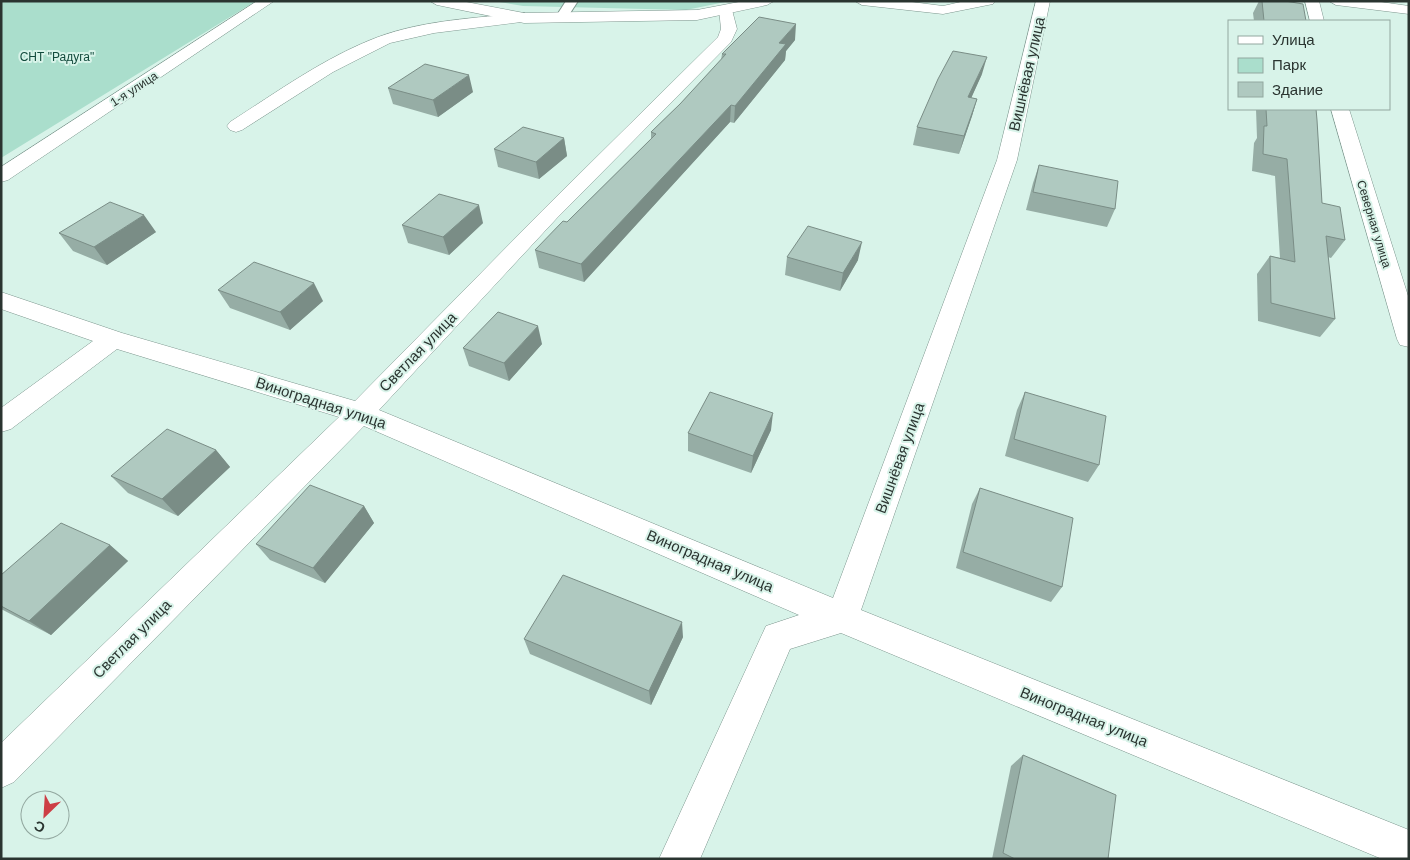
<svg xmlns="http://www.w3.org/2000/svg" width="1410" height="860" font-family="Arial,sans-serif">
<rect width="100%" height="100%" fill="#d8f3e9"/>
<path fill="#aadecc" d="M1,1H256L1,158Z
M493,1H730L686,10L523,6Z"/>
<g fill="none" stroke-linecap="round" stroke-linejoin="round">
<g stroke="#7d968e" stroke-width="2">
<path id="service" d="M566,1H578L565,21H557L555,18Z"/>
</g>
<g stroke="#7d968e" stroke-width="1">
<path id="minor" d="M1036,1H1050L1017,160L861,610L1409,830V859H1382L841,633L790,649L700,859H659L766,626L799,615L364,426L14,782L1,788V743L339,417L117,349L11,429L1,432V408L93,341L1,309V292L122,333L355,401L543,210L718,37L721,29L719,9L721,6H731L737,29L731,42L557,218L379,410L833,598L997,160Z
M1305,1H1319L1324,21H1310Z
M524,13L529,15L532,18L529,21L434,33L390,43L333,72L242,130L236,132L230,130L227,126L230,122C277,92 325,57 378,37C424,20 476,18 524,13Z
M1331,109H1349L1409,299V347L1400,345L1397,339Z"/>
</g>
<g stroke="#7d968e" stroke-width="1">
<path id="tertiary" d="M257,1H274L8,180L1,182V167Z
M430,1H461L524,13L697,10L744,1H774L767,5L697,20L524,23L437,5Z
M855,1H904L943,6L965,1H995L993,4L943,14L862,5Z
M1329,1H1374L1409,6V14L1336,5Z"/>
</g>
<use href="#service" fill="#fff" fill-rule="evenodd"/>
<use href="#minor" fill="#fff" fill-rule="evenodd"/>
<use href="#tertiary" fill="#fff" fill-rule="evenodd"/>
</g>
<path fill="#96ada5" d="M1259,1H1285L1306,21H1254L1253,13Z
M795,40L786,51L785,60L734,123L730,122L584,282L539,268L535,250L567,222L651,139V132L680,104L721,60L722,54Z
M982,74L971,98L977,99L972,116L959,154L913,145L917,127Z
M388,88L473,92L438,117L393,104Z
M1256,109H1316L1322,203L1345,240L1331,258L1328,257L1335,319L1320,337L1258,321L1257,274L1270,256L1280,258L1275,176L1252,171L1254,143L1257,138Z
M564,138L567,156L539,179L498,167L494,149Z
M1039,165L1115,209L1107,227L1026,210L1033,183Z
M483,223L449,255L408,243L402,225Z
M156,232L107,265L73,251L59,233Z
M787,257L858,260L840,291L785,275Z
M218,290L323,301L290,330L230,308Z
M542,344L509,381L469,366L463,348Z
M1025,392L1099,465L1088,482L1005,456L1017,410Z
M771,430L751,473L688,451V433Z
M216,450L230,467L178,516L128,493L111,476Z
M980,488L1062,587L1051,602L956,568L972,504Z
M364,506L374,523L325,583L270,560L256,544Z
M110,545L128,561L51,635L1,609V575Z
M683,637L651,705L530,654L524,639Z
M1023,755L1108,859H992L1011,766Z"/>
<path fill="#7a8d86" d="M796,24L795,40L786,51L785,60L734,123L735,106L779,43Z
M987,57L982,74L964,114L968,97Z
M469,75L473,92L438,117L433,100Z
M977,99L972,116L959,154L964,136Z
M731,105L730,122L584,282L581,264Z
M564,138L567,156L539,179L536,162Z
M479,205L483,223L449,255L443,237Z
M144,215L156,232L107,265L94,247Z
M862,242L858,260L840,291L843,273Z
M314,283L323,301L290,330L280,312Z
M538,326L542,344L509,381L504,363Z
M773,413L771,430L751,473L753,456Z
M216,450L230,467L178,516L162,499Z
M364,506L374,523L325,583L313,568Z
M110,545L128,561L51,635L29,621Z
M682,622L683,637L651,705L649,691Z"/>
<path fill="#afc9c0" stroke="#7a8d86" d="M1262,1H1285L1303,4L1306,21H1264Z
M759,17L796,24L779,43L786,44L735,106L731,105L581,264L535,250L563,221L567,222L656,134L651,132L680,104L726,54H722Z
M953,51L987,57L968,97L977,99L964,136L917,127L938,79Z
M425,64L469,75L433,100L388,88Z
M1266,109H1316L1317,120L1322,203L1340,207L1345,240L1326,236L1335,319L1271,303L1270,256L1295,262L1287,159L1263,154L1264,126H1267Z
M523,127L564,138L536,162L494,149Z
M1039,165L1118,181L1115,209L1033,192Z
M439,194L479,205L443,237L402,225Z
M110,202L144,215L94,247L59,233Z
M808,226L862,242L843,273L787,257Z
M254,262L314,283L280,312L218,290Z
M498,312L538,326L504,363L463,348Z
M710,392L773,413L753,456L688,433Z
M1025,392L1106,416L1099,465L1014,439Z
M167,429L216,450L162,499L111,476Z
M310,485L364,506L313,568L256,544Z
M980,488L1073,518L1062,587L963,552Z
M61,523L110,545L29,621L1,606V575Z
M563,575L682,622L649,691L524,639Z
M1023,755L1116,795L1108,859H1015L1003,853Z"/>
<g text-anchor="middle" stroke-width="4" stroke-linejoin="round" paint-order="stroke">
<g font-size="12" fill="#124a3c" stroke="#d8f3e9">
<text x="57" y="61">СНТ "Радуга"</text>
</g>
<g font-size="12" fill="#2a3430" stroke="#d8f3e9">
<text transform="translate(134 89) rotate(-33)" y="4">1-я улица</text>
<text transform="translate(1374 224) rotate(73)" y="4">Северная улица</text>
</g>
<g font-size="15" fill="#2a3430" stroke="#d8f3e9">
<text transform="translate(1027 74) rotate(-77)" y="5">Вишнёвая улица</text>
<text transform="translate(418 352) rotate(-46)" y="5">Светлая улица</text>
<text transform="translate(321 403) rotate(18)" y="5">Виноградная улица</text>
<text transform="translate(900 458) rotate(-70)" y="5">Вишнёвая улица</text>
<text transform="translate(710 561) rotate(23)" y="5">Виноградная улица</text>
<text transform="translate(132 639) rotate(-45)" y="5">Светлая улица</text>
<text transform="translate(1084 717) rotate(22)" y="5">Виноградная улица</text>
</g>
</g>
<rect width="1410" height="860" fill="none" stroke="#2a3430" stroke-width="5"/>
<rect x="1228" y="20" width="162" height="90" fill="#d8f3e9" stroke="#92a79f"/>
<rect x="1238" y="36" width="25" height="8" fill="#ffffff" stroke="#92a79f"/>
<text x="1272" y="45" font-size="15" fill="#2a3430">Улица</text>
<rect x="1238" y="58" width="25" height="15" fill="#aadecc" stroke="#92a79f"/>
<text x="1272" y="70" font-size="15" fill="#2a3430">Парк</text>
<rect x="1238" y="82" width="25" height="15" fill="#afc9c0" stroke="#92a79f"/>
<text x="1272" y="95" font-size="15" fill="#2a3430">Здание</text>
<g transform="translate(45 815) rotate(205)"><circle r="24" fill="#d8f3e9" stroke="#92a79f"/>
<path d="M0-4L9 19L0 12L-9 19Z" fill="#cd3e45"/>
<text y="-8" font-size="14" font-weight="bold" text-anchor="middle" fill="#2a3430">С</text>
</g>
</svg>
